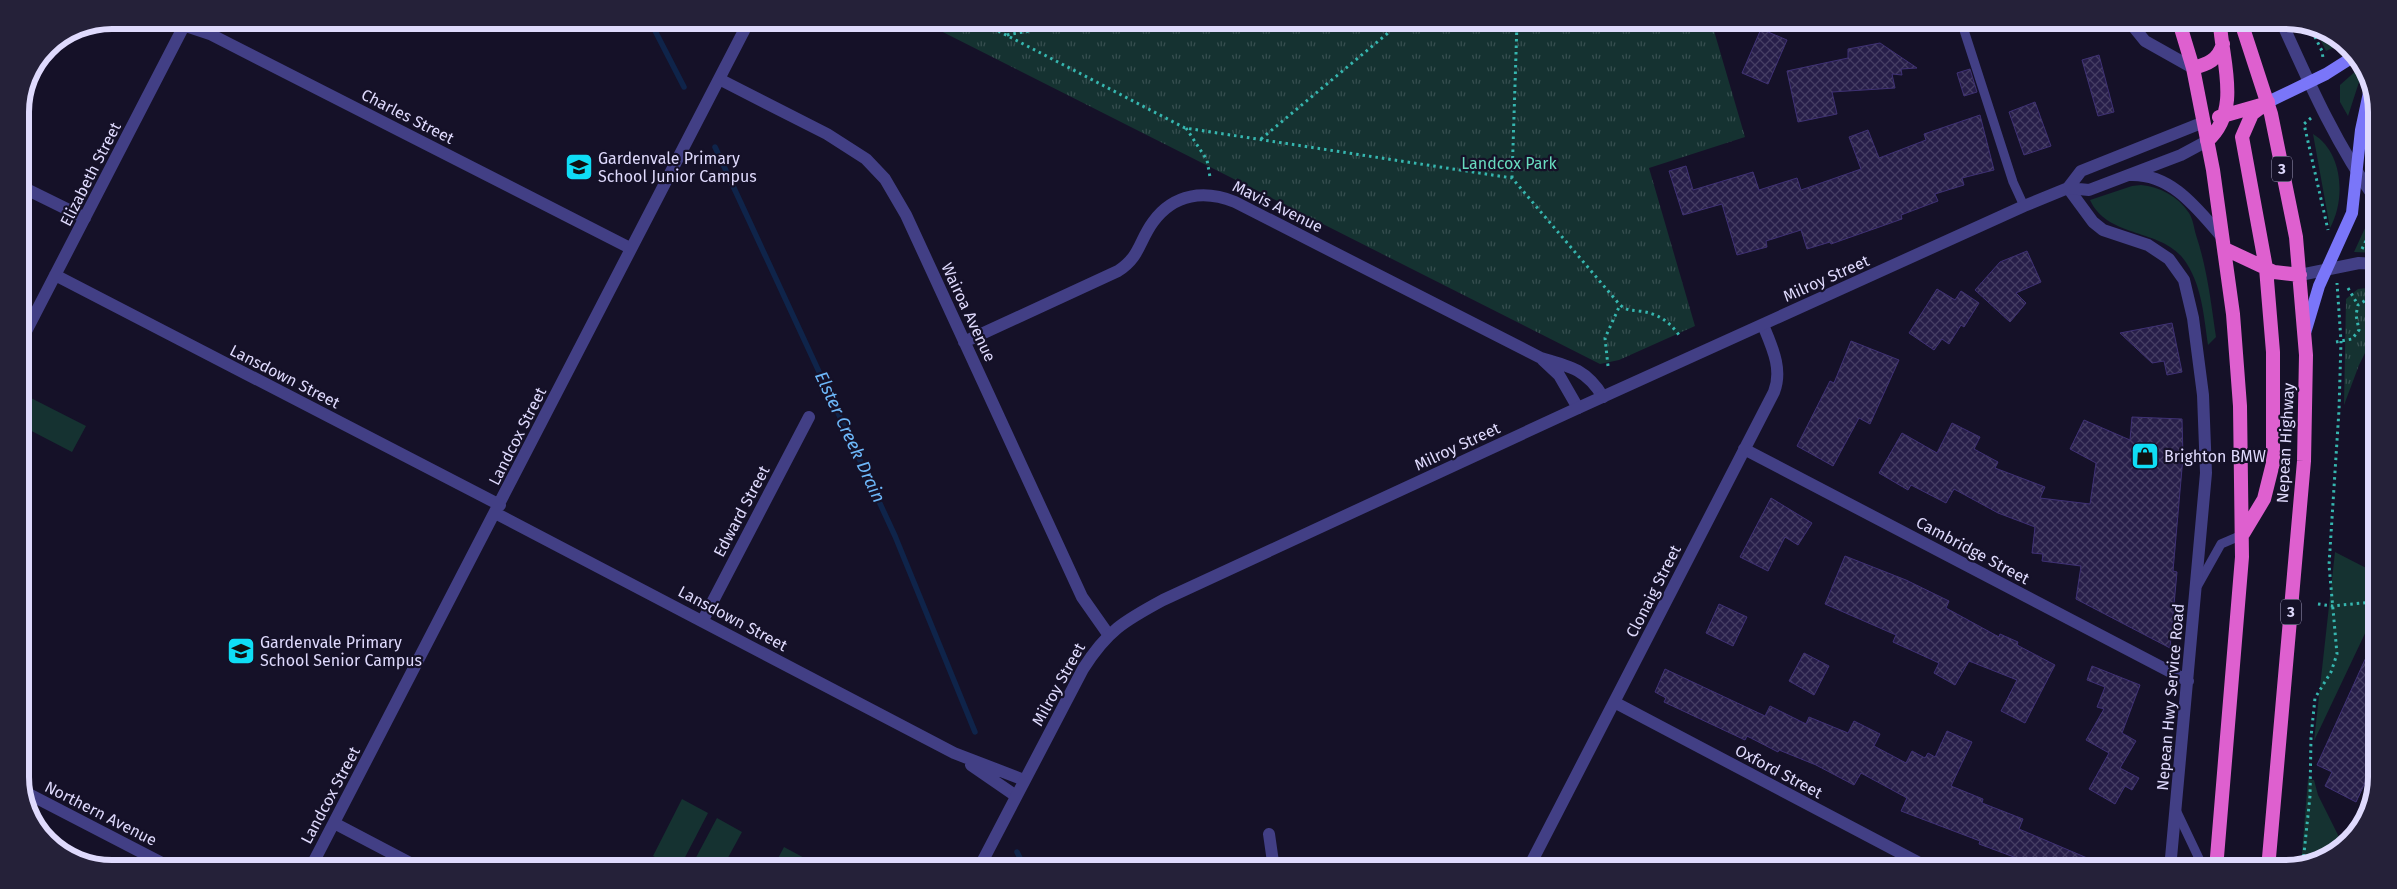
<svg xmlns="http://www.w3.org/2000/svg" width="2397" height="889" font-family="'Fira Sans',sans-serif">
<defs>
<pattern id="park-tufts" width="24" height="20" patternUnits="userSpaceOnUse" patternTransform="scale(1.25)"><rect width="24" height="20" fill="#153231"/><path d="M3 7l-1-3M5 7V3M7 7l1-3M15 17l-1-3M17 17v-4M19 17l1-3" fill="none" stroke="#374f50"/></pattern>
<pattern id="building-cross-hatch" width="8" height="8" patternUnits="userSpaceOnUse" patternTransform="scale(1.25)"><rect width="8" height="8" fill="#271e49"/><path d="M0 0l8 8M0 8l8-8" fill="none" stroke="#463e64"/></pattern>
</defs>
<rect width="100%" height="100%" fill="#151128"/>
<path fill="#153231" d="M2313,25H2315L2341,44L2326,51Z
M2358,69L2362,73L2348,116L2340,102V85Z
M2313,134C2343,152 2346,199 2330,228Z
M2141,185C2160,187 2178,196 2189,213C2193,219 2194,228 2196,235C2207,268 2211,302 2216,337L2208,345C2204,317 2202,288 2187,264C2165,227 2108,240 2090,200L2132,186Z
M2371,215L2376,220V253L2354,252Z
M29,397L86,426L72,452L20,425V414Z
M2335,552L2374,572L2373,627L2369,625L2314,741Z
M2308,779L2314,780L2318,795L2342,843L2338,851L2301,864Z
M682,799L708,813L681,865H671L653,856Z
M717,818L742,832L724,865H692Z
M784,847L810,861L808,866H774Z"/>
<path fill="url(#park-tufts)" d="M923,22L1712,24L1745,137L1649,168L1695,326L1619,360L1600,364Z
M2376,287L2375,333L2359,365L2344,405L2346,299L2358,289Z"/>
<g fill="none" stroke-linecap="round" stroke-linejoin="round">
<path stroke="#0f244a" stroke-width="5.5" d="M650,21L684,87
M715,147L895,536L975,732
M1017,852L1024,866"/>
</g>
<path fill="url(#building-cross-hatch)" stroke="#3f3174" d="M1761,29L1787,40L1768,84L1742,73Z
M1880,43L1917,68L1901,69L1902,75L1892,74L1895,88L1832,92L1837,114L1798,122L1787,71L1848,58V49Z
M2099,55L2114,112L2098,116L2082,60Z
M1970,69L1977,92L1964,96L1957,73Z
M2035,102L2051,146L2024,155L2009,112Z
M1980,115L1994,170L1962,178L1964,185L1935,194L1938,201L1901,215L1902,219L1831,244L1830,242L1807,249L1801,230L1766,241L1767,247L1737,255L1722,204L1683,215L1669,171L1686,166L1693,190L1753,172L1759,190L1797,178L1801,190L1861,169L1849,137L1868,130L1879,158L1926,140L1924,134Z
M2027,251L2041,282L2016,293L2026,303L2010,322L1975,290L2000,262Z
M1937,289L1955,300L1961,291L1979,303L1964,327L1961,325L1949,344L1942,339L1934,350L1909,333Z
M2172,323L2182,372L2167,375L2164,361L2152,363L2120,333Z
M1851,341L1899,360L1870,424L1859,418L1833,466L1797,446L1830,381L1834,383Z
M2132,417L2182,419L2183,457L2173,571L2177,572L2170,648L2076,599L2081,566L2042,561L2043,554L2032,553L2035,527L1998,513L1954,489L1946,503L1911,485L1908,490L1879,473L1902,433L1937,453L1952,423L1980,437L1974,449L1998,462L1995,468L2045,487L2040,498L2090,504L2096,463L2070,449L2084,420L2130,440Z
M1771,498L1812,523L1798,545L1785,537L1768,571L1740,557Z
M1845,556L1906,580L1949,601L1946,608L1999,637L2000,634L2018,642L2017,645L2055,665L2025,723L2001,711L2017,680L1969,661L1955,685L1934,673L1939,663L1893,642L1896,635L1825,604Z
M1719,604L1747,617L1733,646L1706,633Z
M2373,642L2372,768L2356,802L2325,786L2332,772L2317,765Z
M1804,653L1829,666L1814,695L1789,681Z
M2092,666L2140,685L2122,733L2136,741L2120,768L2139,778L2132,790L2125,786L2115,804L2089,789L2109,753L2086,740L2104,709L2097,707L2105,687L2087,680Z
M1665,669L1765,716L1770,706L1806,724L1809,717L1848,733L1854,721L1880,734L1874,746L1906,763L1912,751L1925,758L1928,753L1935,757L1947,731L1972,742L1951,786L1983,799L1982,803L2023,819L2019,829L2113,869L2018,868L2022,860L1979,844L1980,841L1901,811L1907,798L1861,773L1854,785L1816,765L1779,750L1778,752L1747,736L1745,740L1664,702L1666,698L1655,692Z"/>
<g fill="none" stroke-linecap="round" stroke-linejoin="round">
<path stroke="#36b6af" stroke-width="3" stroke-dasharray="2.5 4" stroke-linecap="butt" d="M981,22L1185,128L1512,178L1620,305C1627,311 1632,310 1639,311C1657,313 1669,321 1679,335
M2309,25L2322,51L2323,58
M1007,35L1045,28L1051,22
M2311,118L2304,124L2328,230
M1186,128L1207,160L1210,177
M1261,139L1400,23
M1512,178L1517,23
M2362,249L2376,220
M2348,288L2358,305
M2336,342L2352,339L2359,330L2356,315L2358,305L2366,300L2375,298
M1608,366L1605,338L1620,305
M2318,604L2332,606L2373,602
M2303,863L2310,796L2311,737L2315,698L2331,672L2337,654L2329,565L2339,410L2341,341L2337,283"/>
<path stroke="#423f85" stroke-width="9" d="M1962,24L2013,182L2024,206
M2198,585L2221,544L2242,535
M2176,810L2204,869"/>
<path stroke="#423f85" stroke-width="12" d="M168,20L210,34L630,248
M2132,25L2145,41L2193,68
M719,79L827,134L866,159L885,179L906,215L1082,597L1108,634
M20,186L85,218
M2068,188L2093,222L2103,230L2148,245L2169,259L2184,280L2193,318L2203,395L2206,473L2170,869
M55,275L500,505
M964,342L1118,271C1140,257 1139,241 1153,222C1174,193 1205,190 1235,202L1541,358C1570,366 1587,370 1603,397
M20,343L187,20
M1543,360L1559,375L1578,408
M1744,449L2188,681
M495,513L954,753L1024,780
M703,620L809,417
M1614,702L1929,868
M971,765L1016,796
M23,791L164,864
M334,823L414,865
M1269,834L1273,862L1277,867
M312,865L749,21
M1529,867L1774,392C1783,369 1772,347 1763,325"/>
<path stroke="#423f85" stroke-width="12" d="M2283,25C2310,85 2337,146 2376,200
M2131,175C2173,174 2198,210 2223,238
M2068,188L2081,171L2204,122
M2300,275L2359,263L2376,264
M980,866L1083,669C1107,631 1124,621 1163,600L1578,408L2024,206L2068,188L2089,190L2181,155L2207,141"/>
<path stroke="#7a76f9" stroke-width="12" d="M2268,102L2326,74L2356,55
M2305,333L2319,286L2352,213L2361,130L2370,88"/>
<path stroke="#de60cf" stroke-width="14" d="M2180,25L2193,68L2213,170L2233,314L2240,406L2242,557L2216,869
M2242,25L2271,114L2296,237L2306,355L2304,461L2268,869
M2193,68C2208,64 2218,60 2223,44
M2219,117L2261,105
M2207,141C2241,111 2223,64 2220,25
M2225,249L2274,272L2300,275
M2243,534L2264,499L2273,463V352L2266,268L2242,137L2252,114L2268,102"/>
</g>
<defs>
<g id="school-square" transform="scale(1.4375)"><rect x="-9" y="-9" width="18" height="18" rx="4" fill="#0fddf5" stroke="#151128"/><path d="M0-5L7-2L0 1L-7-2ZM-4 1L0 2.5L4 1V4Q0 6-4 4Z" fill="#111"/></g>
<g id="shop-square" transform="scale(1.4375)"><rect x="-9" y="-9" width="18" height="18" rx="4" fill="#0fddf5" stroke="#151128"/><path d="M-5-2.5h2.3a2.7 3.5 0 0 1 5.4 0H5L5.5 6h-11ZM-1.5-2.5h3a1.5 2.3 0 0 0-3 0Z" fill="#111"/></g>
</defs>
<g fill-rule="evenodd">
<use href="#school-square" x="579" y="167"/>
<use href="#shop-square" x="2145" y="456"/>
<use href="#school-square" x="241" y="651"/>
</g>
<g text-anchor="middle" stroke-width="4.5" stroke-linejoin="round" paint-order="stroke">
<g fill="#151128" stroke="#a29ebd" stroke-width="1">
<rect x="2272" y="156.5" width="20" height="25" rx="4"/>
<rect x="2281" y="599.5" width="20" height="25" rx="4"/>
</g>
<g font-size="15" font-weight="bold" fill="#dfdafd">
<text x="2282" y="174">3</text>
<text x="2291" y="617">3</text>
</g>
<g font-size="16" fill="#dfdafd" stroke="#151128">
<text transform="translate(408 116) rotate(27)" y="6">Charles Street</text>
<text transform="translate(90 174) rotate(-63)" y="6">Elizabeth Street</text>
<text transform="translate(1278 206) rotate(26)" y="6">Mavis Avenue</text>
<text transform="translate(1826 278) rotate(-24)" y="6">Milroy Street</text>
<text transform="translate(969 312) rotate(65)" y="6">Wairoa Avenue</text>
<text transform="translate(285 376) rotate(27)" y="6">Lansdown Street</text>
<text transform="translate(517 436) rotate(-63)" y="6">Landcox Street</text>
<text transform="translate(2285 443) rotate(-87)" y="6">Nepean Highway</text>
<text transform="translate(1457 446) rotate(-25)" y="6">Milroy Street</text>
<text transform="translate(741 511) rotate(-62)" y="6">Edward Street</text>
<text transform="translate(1973 550) rotate(28)" y="6">Cambridge Street</text>
<text transform="translate(1653 591) rotate(-63)" y="6">Clonaig Street</text>
<text transform="translate(733 618) rotate(28)" y="6">Lansdown Street</text>
<text transform="translate(1058 684) rotate(-61)" y="6">Milroy Street</text>
<text transform="translate(2170 697) rotate(-85)" y="6">Nepean Hwy Service Road</text>
<text transform="translate(1779 771) rotate(28)" y="6">Oxford Street</text>
<text transform="translate(330 795) rotate(-62)" y="6">Landcox Street</text>
<text transform="translate(101 813) rotate(27)" y="6">Northern Avenue</text>
</g>
<g font-size="16" fill="#dfdafd" stroke="#151128" text-anchor="start">
<text x="598" y="164">Gardenvale Primary<tspan x="598" dy="18">School Junior Campus</tspan></text>
<text x="2164" y="462">Brighton BMW</text>
<text x="260" y="648">Gardenvale Primary<tspan x="260" dy="18">School Senior Campus</tspan></text>
</g>
<g font-size="16" fill="#68dcbf" stroke="#151128">
<text x="1509" y="169">Landcox Park</text>
</g>
<g font-size="18" font-style="italic" fill="#6db7f9" stroke="#151128">
<text transform="translate(850 437) rotate(65)" y="6">Elster Creek Drain</text>
</g>
</g>
<path d="M0 0H2397V889H0ZM112 29H2285A83 83 0 0 1 2368 112V777A83 83 0 0 1 2285 860H112A83 83 0 0 1 29 777V112A83 83 0 0 1 112 29Z" fill="#252139" fill-rule="evenodd"/>
<path fill="none" stroke="#dfdafd" stroke-width="6" d="M112 29H2285A83 83 0 0 1 2368 112V777A83 83 0 0 1 2285 860H112A83 83 0 0 1 29 777V112A83 83 0 0 1 112 29Z"/>
</svg>
